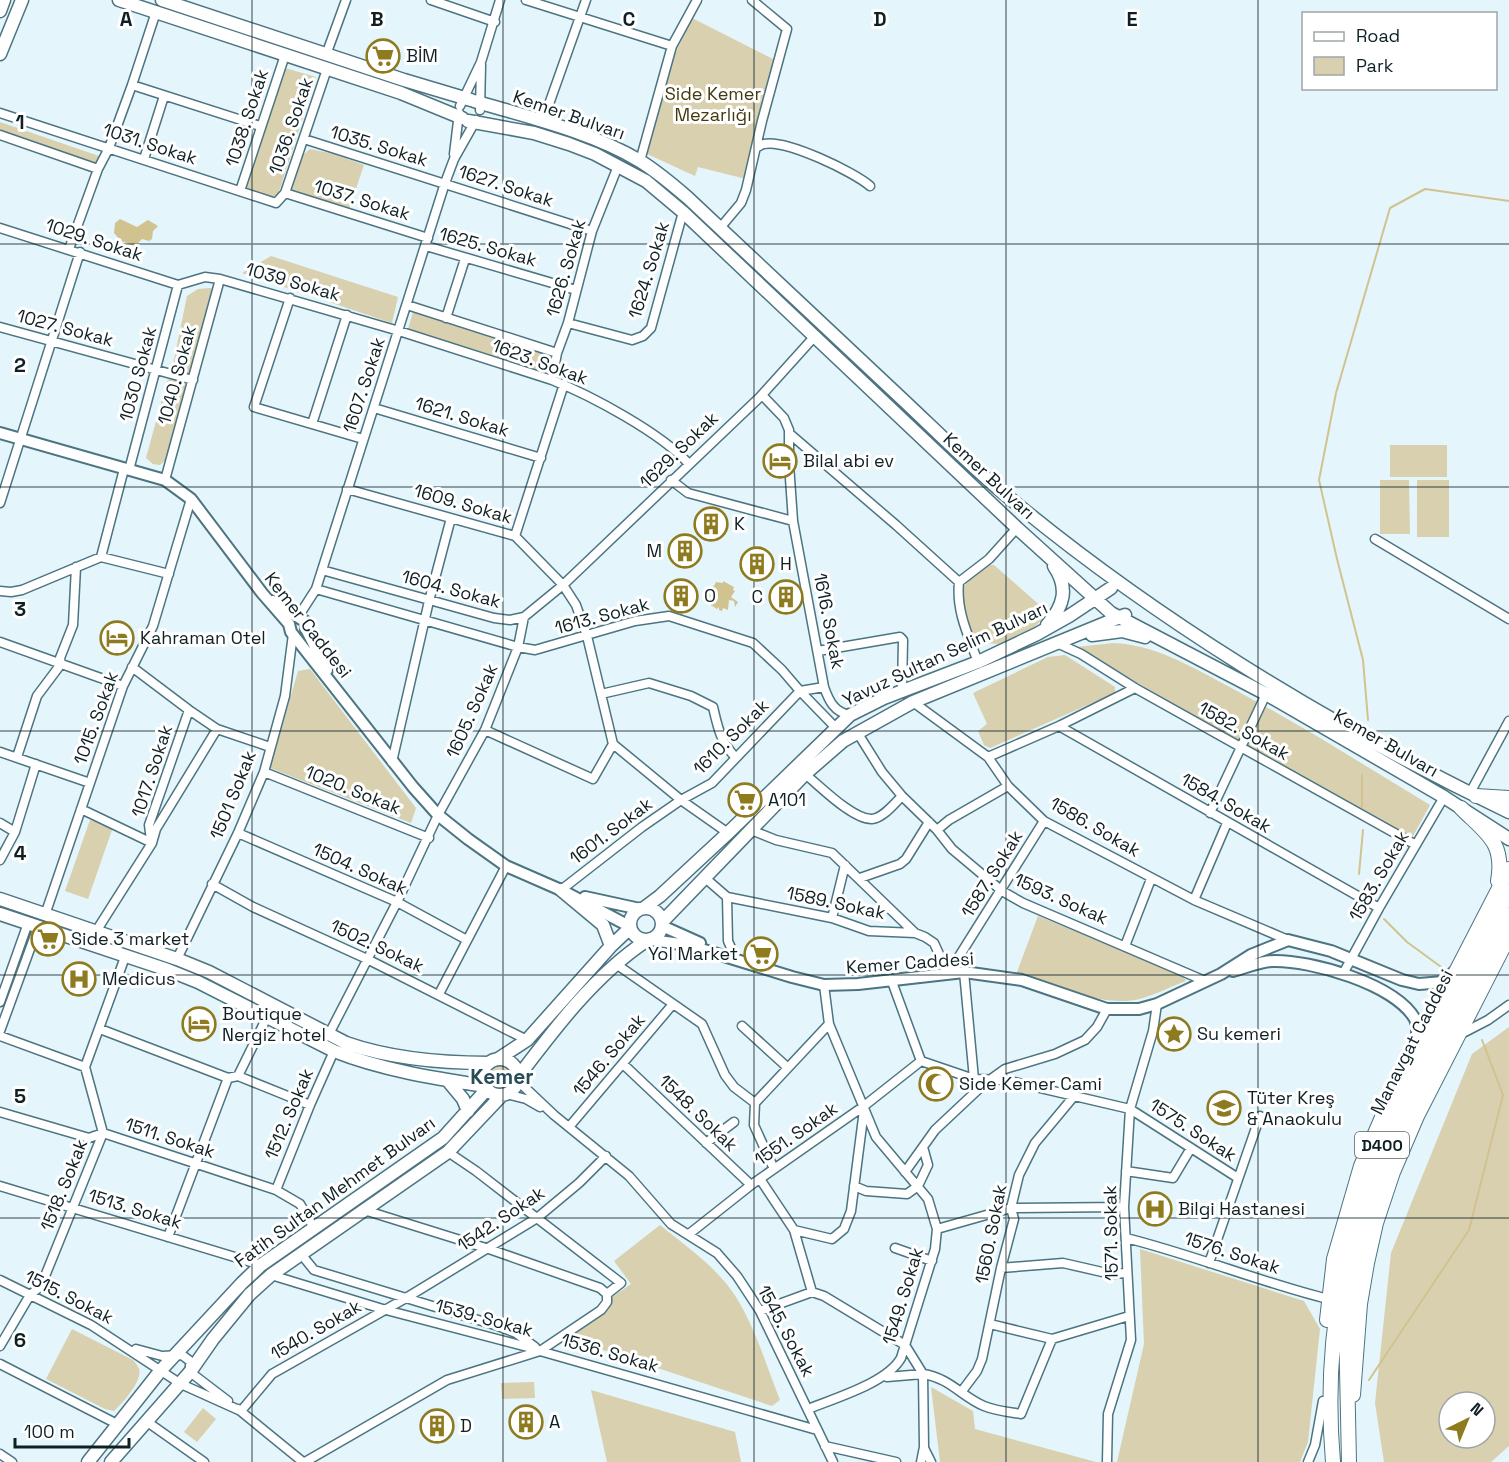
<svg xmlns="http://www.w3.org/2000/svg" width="1509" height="1462" font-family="'Space Grotesk',sans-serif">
<rect width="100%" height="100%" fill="#e4f5fb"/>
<path fill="#d8d0af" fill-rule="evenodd" d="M692,18L777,61L746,179L698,167L695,176L647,154L673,58Z
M285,68L316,77L278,195L268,198L245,189Z
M0,122L99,156L97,165L0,132Z
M310,149L334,154L364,165L349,209L291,190L303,155Z
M271,256L398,297L392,323L242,273Z
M210,288L213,289L193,372L187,374L172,369L187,296L198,289Z
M413,312L548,354L545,372L408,329Z
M171,378L180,381L187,387L167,459L160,465L153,464L146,458L167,381Z
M1390,445H1447V477H1390Z
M1380,480H1409L1410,534H1380Z
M1417,480H1449V537H1417Z
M987,565H994L1044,609L1042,620L1033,628L998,644L987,643L975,638L964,616L961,591L971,577Z
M1113,643C1155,645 1188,665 1224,684C1295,721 1362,764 1430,805L1412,838L1241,744L1077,647Z
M1065,655L1115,687V693L990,748L984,745L978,731L987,724L973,693L1048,657Z
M310,669L416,808L411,823L270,768L298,671Z
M90,820L113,827L88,899L65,891Z
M1038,916L1182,975L1186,981C1172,986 1157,994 1143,998C1106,1010 1051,984 1017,972Z
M1509,1027V1446L1491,1462H1384L1375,1403L1391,1253L1472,1054ZM1449,1402H1485V1438H1449Z
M490 1077a11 11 0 1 1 22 0a11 11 0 1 1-22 0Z
M660,1225C686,1246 715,1266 734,1294C755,1326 766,1365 780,1400L772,1406L567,1338L576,1322L631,1284L614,1261Z
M1140,1249L1304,1301L1320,1329L1308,1442L1300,1462H1117L1144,1344Z
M72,1329L133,1360C135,1363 138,1365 139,1369C143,1380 123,1403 114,1411L105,1409L46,1379Z
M534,1382L535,1398L502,1399L501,1383Z
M931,1387L973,1411L975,1429L1096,1462H940Z
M591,1390L735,1432L741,1462H607Z
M203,1408L216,1419L197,1442L184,1432Z"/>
<path fill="#d1c38f" d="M120,219L137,227L148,220L158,226L153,231L152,239L149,241L142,239L135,246L121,241L114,233L115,223Z
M723,581L734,587L733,590L735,591L731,597L738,602L735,607L734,601L729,600L728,610L723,608L722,611L719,610V607L717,609L709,604L712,599L706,596L704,591L717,596V589L709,587L714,586L716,582L723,583Z"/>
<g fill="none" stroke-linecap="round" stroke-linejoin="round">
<path stroke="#d1c38f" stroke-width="2" d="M1368,720L1363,660L1337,559L1319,480L1336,393L1390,208L1425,189L1509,201
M1362,775V807
M1359,874L1363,830
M1384,919L1407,942L1448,972
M1369,1380L1469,1230L1503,1095L1482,1040"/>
<g stroke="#4c7481" stroke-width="11">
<path id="minor" d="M431,0L495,22
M526,0L672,46
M326,55L346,0
M132,85L260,126
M460,106L481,62L500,0
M480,110L481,65
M0,113L276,203L285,193L327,69
M545,122L548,107L586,0
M0,135L98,169
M304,139L592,231
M756,148C758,147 762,144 764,144C786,139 854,172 870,186
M454,154L459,113
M144,159L164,96
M640,161L672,46L697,0
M240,191L285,55
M285,193L428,238
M0,228L178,285L205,277L220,279L399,331L552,380C592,396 661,433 689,464
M720,228L741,203L746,190L762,121L787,29L752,0
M426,246L576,290
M69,249L98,169L109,148L132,85L156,12
M290,298L254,407L363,439
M407,305L557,353
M446,318L465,259
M568,323L632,340L643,336L651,328L683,212
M0,327L193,380
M552,380L557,353L568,323L592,231L618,166
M762,395L784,418L789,430V464L793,521L824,687C829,701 834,712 850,715
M374,408L541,458
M312,424L347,315
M790,434L896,525L959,582C956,611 968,635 978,662
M129,470L178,285
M165,480L220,279
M671,480L688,493L793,521
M347,489L515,536L563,585L576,605L587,636L613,744L681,800L728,833
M0,503L80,252
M515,536L564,384
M1375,539L1509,619
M101,557L124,469
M322,570L494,618L510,620L524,617L563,585L760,397L815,336
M959,582L989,559L1017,528
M316,589L518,647L535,650L635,621L669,616L753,643L782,670L800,691L836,728
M0,591L11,592L22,590L101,557L169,574
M298,617L316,589L445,183L454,159L476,120
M0,642L123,686
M1057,643L1081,654L1135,688L1416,845
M818,651L900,637L903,640L902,691
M132,667L189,710L217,729L270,747
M601,694L649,683L691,696L713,707C718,728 720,741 736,758
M913,702L988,757L1008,786L1044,821L1194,900L1288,940
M1059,726L1379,908
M485,730L593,779L613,744
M857,732L882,772L902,796L937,830L952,849L1002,891L1023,903L1205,981
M0,752L90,783
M17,757L37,696L61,664L60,658L73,625L76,567
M988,757L1059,726L1135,688
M392,762L429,601L451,518
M264,772L429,838
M805,774C820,786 853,820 872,819C883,818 894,804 902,796
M1470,793L1509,721
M81,809L152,843
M1210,813L1266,694
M0,823L15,832
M751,830L776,840L832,853L915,933
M937,830L949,820L1008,786
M238,833L397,902L467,940
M151,840L149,825L189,710
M0,860L15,832L36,764
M704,877L727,897L832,918L869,931L915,933L925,937L934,943L948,974
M860,878L900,864L906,859L929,822
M212,884L253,907L367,959L527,1040
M561,890L642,827L681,800L712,783L800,691L824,687
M727,897L728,941L736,959
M1194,900L1227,823
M45,915L123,686L153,626L191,499
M832,918L845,865
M95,933L152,843L156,829L217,729
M1125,946L1151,879
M177,959L238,833L264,772L285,696L293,634
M616,964L702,1024L725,1075L734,1087L755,1103L754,1125L774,1169
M964,972L974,1079
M1344,972L1379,908L1444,797
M948,974L1044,821
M891,979L921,1061
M439,994L506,866
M0,1002L28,923
M742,1026L787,1067
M100,1029L228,1078L238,1076L310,1105
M0,1031L38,927
M329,1034L397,902L438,815L485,730L518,647L524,617
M1459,1035L1488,1020L1509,1005
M0,1036L85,1067
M921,1061L974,1079L1006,1080L1130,1109L1238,1178
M623,1064L751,1185
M238,1076L267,1017
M518,1081L554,1115L629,1176L671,1224L717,1253L737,1276L760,1311L833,1462
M507,1094L526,1099L540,1107
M755,1103L829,1024
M0,1112L89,1138L103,1133L276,1190L300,1204L314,1228
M569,1127L673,1004
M706,1143L734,1122
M448,1152L476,1171L621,1283L607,1294
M1126,1171L1173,1178L1191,1148
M905,1172L935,1130L984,1084L1005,1069L1055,1054L1085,1040L1097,1027L1107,1009
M760,1179L794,1230L812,1292L760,1311
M0,1186L261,1265
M854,1186L866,1191L907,1194L918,1186L928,1165L923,1147
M276,1190L310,1105L334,1051
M364,1210L489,1249L600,1288L607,1294V1302L601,1310L540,1351
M937,1229L1011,1208L1124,1207
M794,1230L832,1239L844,1229L851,1211L864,1110
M689,1234L751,1185L864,1106L921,1061
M168,1237L228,1078
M1126,1238C1194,1255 1260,1282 1328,1299
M895,1248L932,1261
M301,1254L314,1270L498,1326L516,1333L535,1347
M1209,1263L1260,1116
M1001,1268L1063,1263L1111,1274L1127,1273
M271,1275L386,1310L539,1350
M0,1280L91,1325L181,1384L241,1411
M812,1292L824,1296L905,1345L923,1374C950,1378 962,1397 984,1406C996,1411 1009,1412 1021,1414L1052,1339
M990,1324L1052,1339L1129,1316
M0,1346L30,1295L41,1286L103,1133L85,1067L125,957
M136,1349L162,1356L182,1355L190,1361V1372L228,1401
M0,1364L119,1425
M887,1377L923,1374L924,1447L921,1462
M962,1391L977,1371L982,1359L1001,1268L1014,1219L1011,1208L1019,1175L1035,1143L1075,1095
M238,1409L303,1462
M808,1409C835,1398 887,1383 901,1358L935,1249L937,1229L928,1199L876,1137L829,1024L824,985
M241,1411L272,1374L406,1298L537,1218L579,1183L606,1156
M146,1421L204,1462
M825,1446L896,1462
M924,1448L931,1462
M0,1454L12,1462
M305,1462L447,1380L540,1351L817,1430
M1107,1462L1108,1414L1131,1340L1124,1207L1130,1109L1153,1031L1157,1004
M1308,1462L1315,1445L1323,1401"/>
</g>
<g stroke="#4c7481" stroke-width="14">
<path id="tertiary" d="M0,433L165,480L191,499L262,593L289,624L291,632L413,787L438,815L468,839L506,866L561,890L629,926
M273,601L306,622V629L327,670
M585,897L640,909
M662,926L700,943
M651,940L688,945L792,977L824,985L858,984L964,972L1022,980L1107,1009H1139L1157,1004L1221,974L1251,955L1288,940L1331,951L1402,980L1419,984L1443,982L1454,972
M1233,971C1245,968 1260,961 1273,961C1311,960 1395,984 1415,1019C1419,1027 1417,1037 1415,1046"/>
</g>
<g stroke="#4c7481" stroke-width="15">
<path id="secondary" d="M119,0L401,93L462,118
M162,0L404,80L471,100
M0,11L4,0
M0,54L22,0
M474,101C528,117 592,132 640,161C658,172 673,185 688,198C759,264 829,331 900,397C931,426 962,457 994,485C1146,614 1329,726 1509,812
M468,121L534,133L569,144L595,154L646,181L683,212L1017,528L1111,613L1266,694L1444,797L1509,839
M1047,625C1064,606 1069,588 1054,566
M1092,635L1122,631L1145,637
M561,890L603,925L611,946
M0,899L177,959L209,972L346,1043C392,1059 441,1063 489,1063
M630 924a16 16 0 1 1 32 0a16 16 0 1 1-32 0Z
M644,908L660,896L728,833L850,715L884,698L978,662L1037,634L1069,616L1111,588
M0,914L168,970L198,982L334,1051C382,1070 433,1078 485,1086
M662,922L805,774L843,741L913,702L1125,615
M482 1077a18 18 0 1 1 36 0a18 18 0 1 1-36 0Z
M498,1059L527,1040L611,946L630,928
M518,1077C555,1028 595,975 646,941
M448,1081L463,1099L468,1111
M88,1462L161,1370L242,1283L261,1265L443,1138L487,1089
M111,1462L190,1372L213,1339L249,1295L271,1275L448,1152L502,1095"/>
</g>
<g stroke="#4c7481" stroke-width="16">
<path id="trunk" d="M1476,796L1509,798
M1461,808C1486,833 1505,842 1498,881
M1327,1320L1334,1259L1361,1166L1396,1085L1413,1055L1509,869
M1353,1395L1360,1304L1367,1263L1376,1223L1393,1172L1417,1116L1509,936
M1333,1462C1322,1336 1346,1224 1396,1109C1406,1084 1421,1061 1433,1037C1459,988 1484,940 1509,892
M1349,1462L1346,1322L1357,1252L1374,1194L1406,1114L1509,915"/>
</g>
<use href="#minor" stroke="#fff" stroke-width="8"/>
<use href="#tertiary" stroke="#fff" stroke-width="10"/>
<use href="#secondary" stroke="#fff" stroke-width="12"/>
<use href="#trunk" stroke="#fff" stroke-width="14"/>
</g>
<path fill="none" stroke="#0f2025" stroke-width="1.5" stroke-opacity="0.55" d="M252,0V1462M503,0V1462M754,0V1462M1006,0V1462M1258,0V1462M0,244H1509M0,487H1509M0,731H1509M0,975H1509M0,1218H1509"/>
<defs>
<g id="supermarket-ring" transform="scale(1.725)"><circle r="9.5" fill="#fff" stroke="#8e7a1f" stroke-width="1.5"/><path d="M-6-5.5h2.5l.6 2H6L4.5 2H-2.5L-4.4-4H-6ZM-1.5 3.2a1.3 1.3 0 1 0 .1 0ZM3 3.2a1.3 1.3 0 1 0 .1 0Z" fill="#8e7a1f"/></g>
<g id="hotel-ring" transform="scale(1.725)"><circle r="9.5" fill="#fff" stroke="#8e7a1f" stroke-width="1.5"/><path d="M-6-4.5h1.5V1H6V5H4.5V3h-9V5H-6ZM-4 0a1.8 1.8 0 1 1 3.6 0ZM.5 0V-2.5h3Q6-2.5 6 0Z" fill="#8e7a1f"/></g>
<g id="building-ring" transform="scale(1.725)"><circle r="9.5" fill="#fff" stroke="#8e7a1f" stroke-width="1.5"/><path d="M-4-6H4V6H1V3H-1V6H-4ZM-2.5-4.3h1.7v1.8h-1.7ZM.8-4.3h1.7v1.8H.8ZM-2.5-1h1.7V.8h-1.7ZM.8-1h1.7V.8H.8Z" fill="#8e7a1f"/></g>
<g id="hospital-ring" transform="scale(1.725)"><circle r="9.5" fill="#fff" stroke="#8e7a1f" stroke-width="1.5"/><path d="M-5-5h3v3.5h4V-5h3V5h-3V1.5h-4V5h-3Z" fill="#8e7a1f"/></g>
<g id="sight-ring" transform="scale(1.725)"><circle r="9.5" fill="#fff" stroke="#8e7a1f" stroke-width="1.5"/><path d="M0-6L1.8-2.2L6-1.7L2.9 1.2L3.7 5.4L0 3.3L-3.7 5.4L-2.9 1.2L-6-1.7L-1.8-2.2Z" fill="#8e7a1f"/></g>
<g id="mosque-ring" transform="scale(1.725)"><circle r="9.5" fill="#fff" stroke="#8e7a1f" stroke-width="1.5"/><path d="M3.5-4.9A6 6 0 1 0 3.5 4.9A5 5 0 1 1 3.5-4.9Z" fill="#8e7a1f"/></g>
<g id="school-ring" transform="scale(1.725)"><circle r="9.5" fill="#fff" stroke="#8e7a1f" stroke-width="1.5"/><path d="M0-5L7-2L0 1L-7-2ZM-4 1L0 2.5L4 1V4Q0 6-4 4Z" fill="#8e7a1f"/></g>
</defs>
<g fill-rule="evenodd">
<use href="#supermarket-ring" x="383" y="56"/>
<use href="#hotel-ring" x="780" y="461"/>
<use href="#building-ring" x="711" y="524"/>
<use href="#building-ring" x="685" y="551"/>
<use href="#building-ring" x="757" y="564"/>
<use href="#building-ring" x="681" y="596"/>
<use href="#building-ring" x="786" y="597"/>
<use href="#hotel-ring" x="117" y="638"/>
<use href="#supermarket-ring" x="745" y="800"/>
<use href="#supermarket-ring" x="48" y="939"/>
<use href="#supermarket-ring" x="761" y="954"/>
<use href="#hospital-ring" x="79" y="979"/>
<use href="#hotel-ring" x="199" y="1024"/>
<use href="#sight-ring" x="1174" y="1034"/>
<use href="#mosque-ring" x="936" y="1084"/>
<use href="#school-ring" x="1224" y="1108"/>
<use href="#hospital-ring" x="1155" y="1209"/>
<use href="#building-ring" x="526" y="1422"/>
<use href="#building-ring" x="437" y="1426"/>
</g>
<g text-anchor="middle" stroke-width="6" stroke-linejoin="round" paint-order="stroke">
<rect fill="#fff" stroke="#576366" stroke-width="1.5" x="1355" y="1132" width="54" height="26" rx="4.5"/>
<g font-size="16" font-weight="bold" fill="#0f2025">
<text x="1382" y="1151">D400</text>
</g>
<g font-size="18" fill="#0f2025" stroke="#fff" text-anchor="start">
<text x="406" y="62">BİM</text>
<text x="803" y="467">Bilal abi ev</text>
<text x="734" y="530">K</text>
<text x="662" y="557" text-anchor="end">M</text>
<text x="780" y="570">H</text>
<text x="704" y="602">O</text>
<text x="763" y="603" text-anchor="end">C</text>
<text x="140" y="644">Kahraman Otel</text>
<text x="768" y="806">A101</text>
<text x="71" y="945">Side 3 market</text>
<text x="738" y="960" text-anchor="end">Yol Market</text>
<text x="102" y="985">Medicus</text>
<text x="222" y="1020">Boutique<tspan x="222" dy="21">Nergiz hotel</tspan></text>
<text x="1197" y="1040">Su kemeri</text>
<text x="959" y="1090">Side Kemer Cami</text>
<text x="1247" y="1104">Tüter Kreş<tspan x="1247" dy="21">&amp; Anaokulu</tspan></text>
<text x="1178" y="1215">Bilgi Hastanesi</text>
<text x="549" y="1428">A</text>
<text x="460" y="1432">D</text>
</g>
<g font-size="18" fill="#43390f" stroke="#fff">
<text x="713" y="100">Side Kemer<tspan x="713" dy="21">Mezarlığı</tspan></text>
</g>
<g font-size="18" fill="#0f2025" stroke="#fff">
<text transform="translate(569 115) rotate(19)" y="6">Kemer Bulvarı</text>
<text transform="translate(247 118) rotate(-72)" y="6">1038. Sokak</text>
<text transform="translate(291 126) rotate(-71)" y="6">1036. Sokak</text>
<text transform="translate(150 144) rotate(18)" y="6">1031. Sokak</text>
<text transform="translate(379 146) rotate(17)" y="6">1035. Sokak</text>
<text transform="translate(506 186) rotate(18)" y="6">1627. Sokak</text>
<text transform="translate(362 200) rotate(17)" y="6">1037. Sokak</text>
<text transform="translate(94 240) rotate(18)" y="6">1029. Sokak</text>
<text transform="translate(488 247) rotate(16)" y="6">1625. Sokak</text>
<text transform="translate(566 268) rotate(-74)" y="6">1626. Sokak</text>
<text transform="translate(649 270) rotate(-73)" y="6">1624. Sokak</text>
<text transform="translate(293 282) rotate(16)" y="6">1039 Sokak</text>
<text transform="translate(65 328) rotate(15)" y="6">1027. Sokak</text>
<text transform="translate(540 362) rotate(20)" y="6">1623. Sokak</text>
<text transform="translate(138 374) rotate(-75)" y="6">1030 Sokak</text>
<text transform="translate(177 375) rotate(-75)" y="6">1040. Sokak</text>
<text transform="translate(364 385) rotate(-72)" y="6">1607. Sokak</text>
<text transform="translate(462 417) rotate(17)" y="6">1621. Sokak</text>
<text transform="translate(679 450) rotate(-44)" y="6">1629. Sokak</text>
<text transform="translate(989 476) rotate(43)" y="6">Kemer Bulvarı</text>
<text transform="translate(463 504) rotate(16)" y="6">1609. Sokak</text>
<text transform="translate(451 589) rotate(15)" y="6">1604. Sokak</text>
<text transform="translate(602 616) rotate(-15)" y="6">1613. Sokak</text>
<text transform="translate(829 621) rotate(79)" y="6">1616. Sokak</text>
<text transform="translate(308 625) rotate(52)" y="6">Kemer Caddesi</text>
<text transform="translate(945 654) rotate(-25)" y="6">Yavuz Sultan Selim Bulvarı</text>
<text transform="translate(472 711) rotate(-66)" y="6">1605. Sokak</text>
<text transform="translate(96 718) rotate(-70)" y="6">1015. Sokak</text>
<text transform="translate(1244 731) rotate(29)" y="6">1582. Sokak</text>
<text transform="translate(731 737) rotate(-45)" y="6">1610. Sokak</text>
<text transform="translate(1386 743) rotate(30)" y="6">Kemer Bulvarı</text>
<text transform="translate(152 771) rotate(-72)" y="6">1017. Sokak</text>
<text transform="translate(353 790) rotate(22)" y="6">1020. Sokak</text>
<text transform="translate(233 795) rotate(-68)" y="6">1501 Sokak</text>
<text transform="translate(1226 803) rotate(30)" y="6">1584. Sokak</text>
<text transform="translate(1095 827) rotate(30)" y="6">1586. Sokak</text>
<text transform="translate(611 831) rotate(-37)" y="6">1601. Sokak</text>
<text transform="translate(360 869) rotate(24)" y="6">1504. Sokak</text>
<text transform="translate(992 874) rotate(-58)" y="6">1587. Sokak</text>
<text transform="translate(1379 876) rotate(-60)" y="6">1583. Sokak</text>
<text transform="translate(1061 899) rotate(24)" y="6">1593. Sokak</text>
<text transform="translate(836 903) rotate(12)" y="6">1589. Sokak</text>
<text transform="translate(377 946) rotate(25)" y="6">1502. Sokak</text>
<text transform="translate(910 963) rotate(-4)" y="6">Kemer Caddesi</text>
<text transform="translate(1412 1042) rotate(-63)" y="6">Manavgat Caddesi</text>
<text transform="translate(609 1055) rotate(-50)" y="6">1546. Sokak</text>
<text transform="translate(698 1113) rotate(44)" y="6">1548. Sokak</text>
<text transform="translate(289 1114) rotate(-67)" y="6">1512. Sokak</text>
<text transform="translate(1193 1130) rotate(33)" y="6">1575. Sokak</text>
<text transform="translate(796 1134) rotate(-35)" y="6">1551. Sokak</text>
<text transform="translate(170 1138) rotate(18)" y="6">1511. Sokak</text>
<text transform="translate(64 1185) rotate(-68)" y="6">1518. Sokak</text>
<text transform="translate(335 1192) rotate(-36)" y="6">Fatih Sultan Mehmet Bulvarı</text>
<text transform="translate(135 1209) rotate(17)" y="6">1513. Sokak</text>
<text transform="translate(501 1219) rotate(-34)" y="6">1542. Sokak</text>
<text transform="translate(1111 1233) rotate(-91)" y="6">1571. Sokak</text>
<text transform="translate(991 1234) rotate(-79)" y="6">1560. Sokak</text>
<text transform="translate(1232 1253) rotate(18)" y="6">1576. Sokak</text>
<text transform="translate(903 1296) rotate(-73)" y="6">1549. Sokak</text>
<text transform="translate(69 1297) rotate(27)" y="6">1515. Sokak</text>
<text transform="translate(484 1318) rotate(15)" y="6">1539. Sokak</text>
<text transform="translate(316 1330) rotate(-30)" y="6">1540. Sokak</text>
<text transform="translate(786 1331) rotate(62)" y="6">1545. Sokak</text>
<text transform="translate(610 1353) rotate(16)" y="6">1536. Sokak</text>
</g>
<g font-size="21" font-weight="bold" fill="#264d59" stroke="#fff">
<text x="502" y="1084">Kemer</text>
</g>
</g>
<g font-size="20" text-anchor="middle" font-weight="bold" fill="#0f2025" stroke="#fff" stroke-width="6" stroke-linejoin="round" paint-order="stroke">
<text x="126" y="26">A</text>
<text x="377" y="26">B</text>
<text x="629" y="26">C</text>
<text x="880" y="26">D</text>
<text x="1132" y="26">E</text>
<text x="20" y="129">1</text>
<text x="20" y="372">2</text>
<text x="20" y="616">3</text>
<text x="20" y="860">4</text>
<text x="20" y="1103">5</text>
<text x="20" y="1347">6</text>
</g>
<rect x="1302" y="12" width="195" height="78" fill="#ffffff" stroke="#9fa6a8" stroke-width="1.5"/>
<rect x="1314" y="32" width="30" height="9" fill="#ffffff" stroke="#9fa6a8" stroke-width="1.5"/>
<text x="1356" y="42" font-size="18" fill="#0f2025">Road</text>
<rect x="1314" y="57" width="30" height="18" fill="#d8d0af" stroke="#9fa6a8" stroke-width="1.5"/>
<text x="1356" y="72" font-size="18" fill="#0f2025">Park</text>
<g transform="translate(1467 1420) rotate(43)"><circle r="28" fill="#ffffff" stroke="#9fa6a8" stroke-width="1.5"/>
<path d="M0-4.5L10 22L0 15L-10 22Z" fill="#8e7a1f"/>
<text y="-9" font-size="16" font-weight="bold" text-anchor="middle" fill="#0f2025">N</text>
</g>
<path d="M15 1438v9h114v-9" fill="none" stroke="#0f2025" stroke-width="3"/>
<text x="24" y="1438" font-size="18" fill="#0f2025" stroke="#ffffff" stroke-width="4.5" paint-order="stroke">100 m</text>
</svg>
